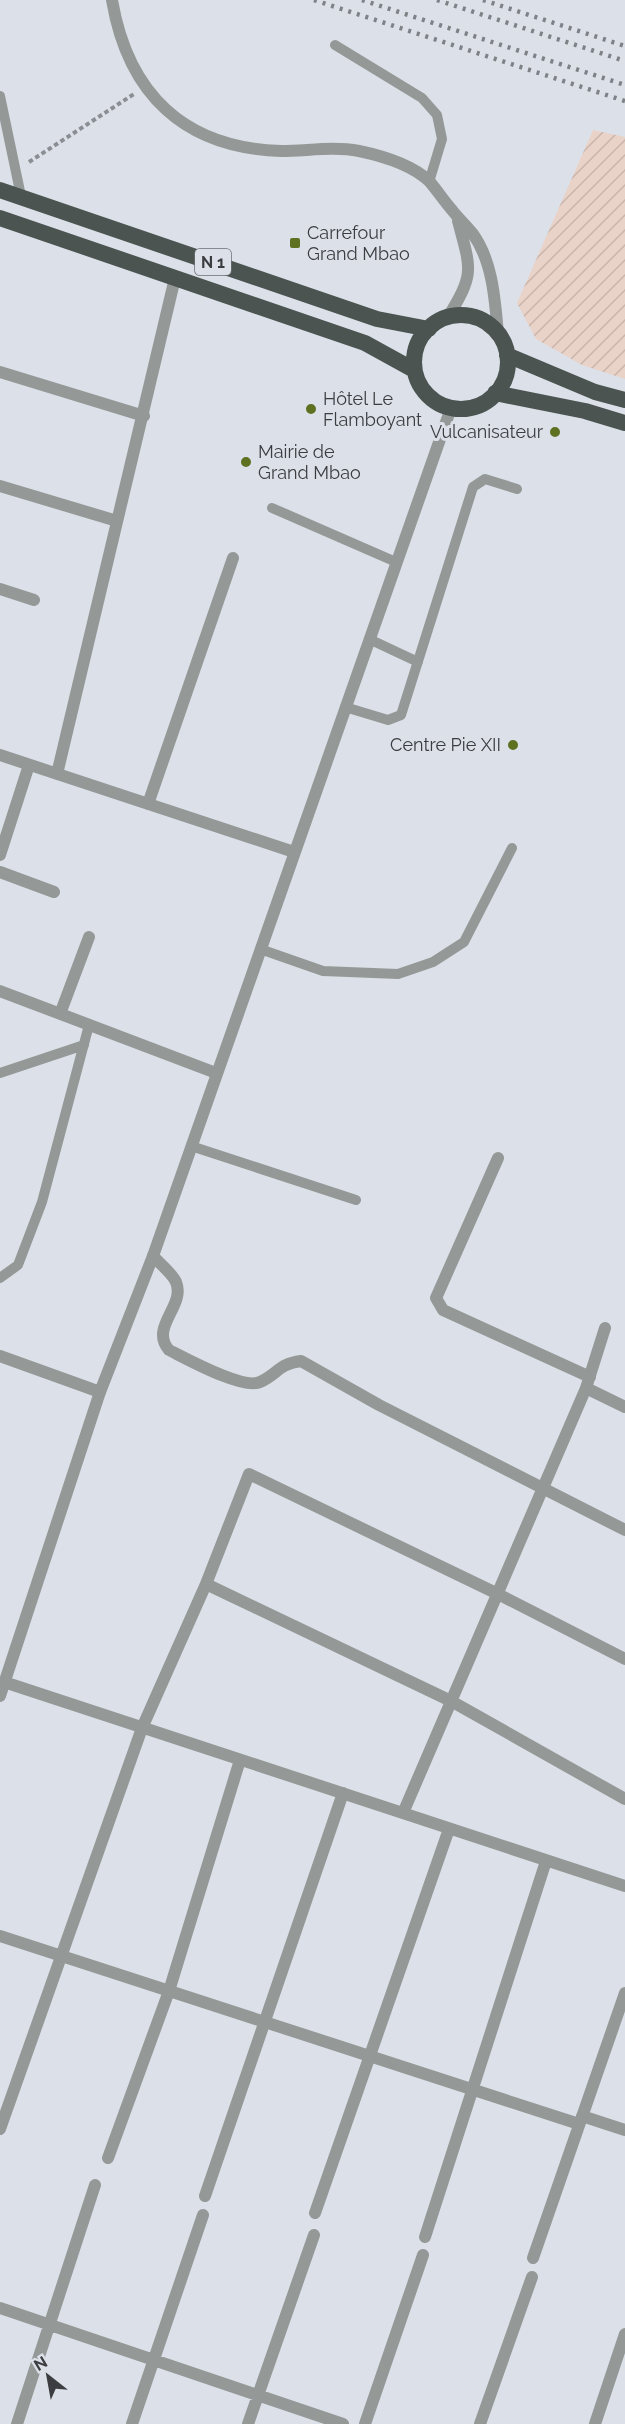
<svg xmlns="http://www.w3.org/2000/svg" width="625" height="2424" font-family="Raleway,sans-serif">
<defs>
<pattern id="industrial-furrows" width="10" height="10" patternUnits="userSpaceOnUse" patternTransform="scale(1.5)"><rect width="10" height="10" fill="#e9d2c7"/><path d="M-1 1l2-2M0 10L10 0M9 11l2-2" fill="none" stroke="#c9b5ac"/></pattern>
</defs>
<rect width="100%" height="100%" fill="#dce1e9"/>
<path fill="url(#industrial-furrows)" d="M593,130L625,137V379L582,365L536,339L517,303Z"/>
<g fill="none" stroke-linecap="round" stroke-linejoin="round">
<path stroke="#8b8f94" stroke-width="4" stroke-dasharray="4.5 3" stroke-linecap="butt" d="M29,162L134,94"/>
<path stroke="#949997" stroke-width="10" d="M335,45L422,98L437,115L442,139L429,182
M0,96L21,196
M272,508L396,562
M369,639L418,662
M345,707L388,720L401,715L473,487L485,479L517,489
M260,949L323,971L398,974L433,962L464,942L512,848
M0,1073L84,1045
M191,1146L356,1200
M0,1278L18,1265L42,1202L89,1025"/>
<path stroke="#949997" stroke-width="12" d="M0,372L144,416
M0,486L117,521
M0,589L34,600
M0,755L294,852
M57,774L175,278
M148,804L233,558
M0,855L29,765
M0,872L54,892
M0,991L216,1073
M60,1014L89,937
M498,1158L436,1298L443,1310L590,1377
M153,1256C160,1264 172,1273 176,1282C186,1306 149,1327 169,1350C187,1359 243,1390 260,1382C278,1374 278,1364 301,1361L379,1405L625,1530
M0,1356L100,1392
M586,1388L625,1407
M206,1584L451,1701L625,1799
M4,1682L625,1886
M403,1813L586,1388L605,1328
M0,1936L579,2124
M582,2116L625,2130
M0,2129L142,1728L206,1584L249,1474L498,1594L625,1659
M108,2158L169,1991L240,1760
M205,2196L343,1793
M315,2213L449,1829
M425,2237L546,1861
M533,2258L625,1993
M0,2308L343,2424
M17,2424L95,2185
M132,2424L203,2215
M248,2424L314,2235
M365,2424L423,2255
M480,2424L532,2277
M595,2424L625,2334"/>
<path stroke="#949997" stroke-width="12" d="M112,0C128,94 184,148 281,151C307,151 333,146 359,151C383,156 411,164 429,181C437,190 444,201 452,210C458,218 466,225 473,234C493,262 495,301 498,334
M448,317C475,273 471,270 458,221
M0,1696L100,1392L153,1256L451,408"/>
<path stroke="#4b5450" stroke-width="16" d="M0,190L377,319L429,329
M0,218L365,343L414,370
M414 362a47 47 0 1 1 94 0a47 47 0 1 1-94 0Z
M507,355L595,392L625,400
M495,393L585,411L625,423"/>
<path stroke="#7e8186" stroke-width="4.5" stroke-dasharray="3 6" stroke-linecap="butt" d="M314,0L625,101
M362,0L625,85
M437,0L625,61
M483,0L625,46"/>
</g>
<g fill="#5e7120" stroke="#dce1e9" stroke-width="2">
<rect x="289" y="237" width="12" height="12" rx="3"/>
<circle cx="311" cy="409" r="6"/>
<circle cx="555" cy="432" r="6"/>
<circle cx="246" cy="462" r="6"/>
<circle cx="513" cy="745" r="6"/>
</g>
<g text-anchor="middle" stroke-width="6" stroke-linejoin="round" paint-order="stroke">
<rect fill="#dce1e9" stroke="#6b6e73" stroke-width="1.5" x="195" y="249" width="36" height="26" rx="4.5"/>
<g font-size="16" font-weight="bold" fill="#3b3d40">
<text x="213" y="268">N 1</text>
</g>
<g font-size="18" fill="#3b3d40" stroke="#dce1e9" text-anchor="start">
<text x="307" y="239">Carrefour<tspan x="307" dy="21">Grand Mbao</tspan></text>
<text x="323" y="405">Hôtel Le<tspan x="323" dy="21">Flamboyant</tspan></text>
<text x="543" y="438" text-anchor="end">Vulcanisateur</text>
<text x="258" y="458">Mairie de<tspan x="258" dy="21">Grand Mbao</tspan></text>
<text x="501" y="751" text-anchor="end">Centre Pie XII</text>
</g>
</g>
<g transform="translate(48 2376) rotate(329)" stroke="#dce1e9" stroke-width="4.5" paint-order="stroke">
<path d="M0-4.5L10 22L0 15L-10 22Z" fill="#3b3d40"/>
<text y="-9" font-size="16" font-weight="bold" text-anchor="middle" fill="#3b3d40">N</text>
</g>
</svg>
